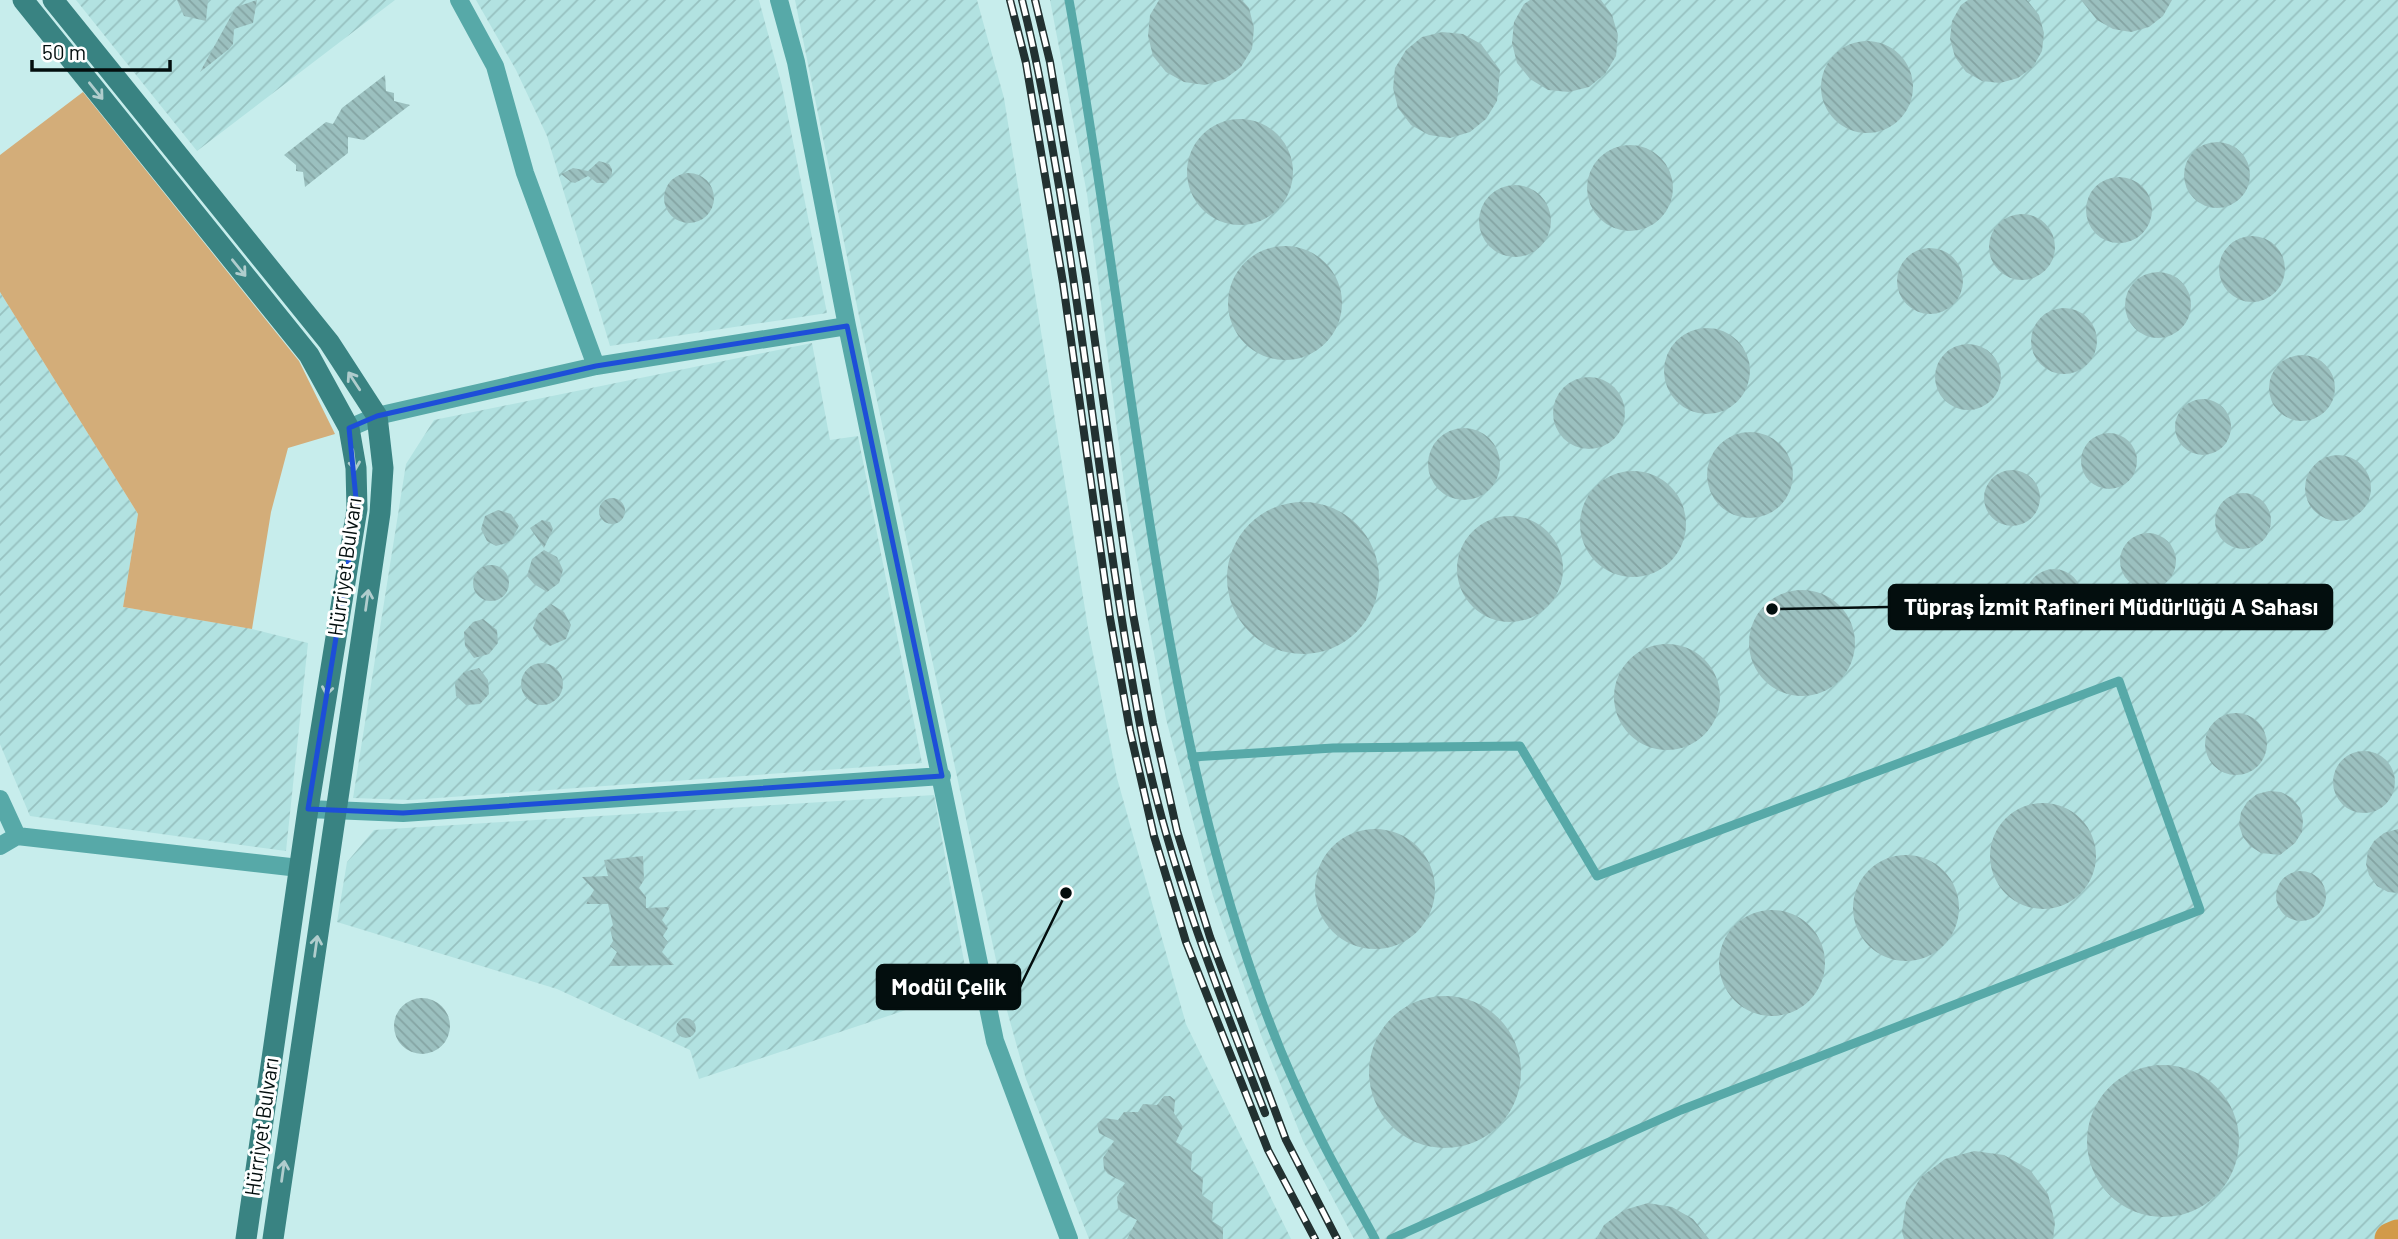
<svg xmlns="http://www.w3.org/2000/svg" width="2398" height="1239" font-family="Barlow,sans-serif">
<defs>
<pattern id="industrial-furrows" width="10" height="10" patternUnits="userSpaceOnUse" patternTransform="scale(1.75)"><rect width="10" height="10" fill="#b2e2e1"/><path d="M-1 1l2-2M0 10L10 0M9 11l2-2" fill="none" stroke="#97c1c0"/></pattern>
<pattern id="building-back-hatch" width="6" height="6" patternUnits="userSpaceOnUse" patternTransform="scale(1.75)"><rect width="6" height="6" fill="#9bc0bf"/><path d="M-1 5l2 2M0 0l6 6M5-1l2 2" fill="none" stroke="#84a4a3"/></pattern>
</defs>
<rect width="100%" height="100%" fill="#c7edec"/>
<path fill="url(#industrial-furrows)" d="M76,0H395L197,151Z
M476,0H759L782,86L827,313L610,346L547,136L516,70Z
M795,0H977L1004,98L1088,628L1117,778L1186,1024L1291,1239H1089L1026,1079L1006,1007L859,316Z
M1050,0H2398V1239H1354L1303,1141L1261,1035L1213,896L1166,719L1126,499L1087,194Z
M0,292L138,514L123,607L252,629L308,643L286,851L30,816L0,744Z
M812,343L830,440L858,436L922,763L410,800L353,798L406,464L434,420Z
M934,795L969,989L699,1079L690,1050L557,989L337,922L347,862L374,830Z"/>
<path fill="#d3ad79" d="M83,92L299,361L335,434L288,448L271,512L252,629L123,607L138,514L0,292V155Z"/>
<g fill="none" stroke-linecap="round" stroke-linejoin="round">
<path stroke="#d29a49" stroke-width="33" d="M2391,1239L2398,1236"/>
</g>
<path fill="url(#building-back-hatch)" d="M177,0H208L206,21L184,16Z
M257,0L253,23L234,29L233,44L229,49L200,72L236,7Z
M1159,0H1242L1249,8L1254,28L1252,49L1241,67L1225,79L1205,85L1184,82L1166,72L1153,56L1148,36L1150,15Z
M1530,0H1601L1612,15L1618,35L1616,56L1605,74L1589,87L1569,92L1548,90L1530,79L1517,63L1512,43L1514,22L1524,4Z
M1968,0H2027L2039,15L2044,33L2042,51L2033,67L2018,78L2000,83L1982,81L1966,72L1955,57L1950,39L1952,21L1961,5Z
M2081,0H2172L2163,16L2149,27L2131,32L2113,29L2097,20Z
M1442,32L1463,34L1481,44L1500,70L1497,101L1486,119L1470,132L1450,138L1429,135L1411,125L1398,108L1393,88L1395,68L1406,50L1422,37Z
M1821 87a46 46 0 1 1 92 0a46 46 0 1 1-92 0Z
M385,75L386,91L394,93V101L410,105L364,140L348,137V153L305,187L303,172L296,171V165L284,155L326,122L333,124L342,108Z
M1187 172a53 53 0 1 1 106 0a53 53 0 1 1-106 0Z
M2184 175a33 33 0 1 1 66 0a33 33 0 1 1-66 0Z
M1587 188a43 43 0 1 1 86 0a43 43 0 1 1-86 0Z
M599,161L609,164L612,169V174L606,183H597L588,176L575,183L571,182L561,174L573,168L588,171Z
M664 198a25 25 0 1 1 50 0a25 25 0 1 1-50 0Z
M2086 210a33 33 0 1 1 66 0a33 33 0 1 1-66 0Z
M1479 221a36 36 0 1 1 72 0a36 36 0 1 1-72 0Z
M1989 247a33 33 0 1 1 66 0a33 33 0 1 1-66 0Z
M2219 269a33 33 0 1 1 66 0a33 33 0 1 1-66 0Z
M1228 303a57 57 0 1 1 114 0a57 57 0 1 1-114 0Z
M1897 281a33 33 0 1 1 66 0a33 33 0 1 1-66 0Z
M2125 305a33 33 0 1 1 66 0a33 33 0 1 1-66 0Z
M2031 341a33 33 0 1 1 66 0a33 33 0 1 1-66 0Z
M1664 371a43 43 0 1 1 86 0a43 43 0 1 1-86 0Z
M1935 377a33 33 0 1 1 66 0a33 33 0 1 1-66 0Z
M2269 388a33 33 0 1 1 66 0a33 33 0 1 1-66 0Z
M1553 413a36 36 0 1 1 72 0a36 36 0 1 1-72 0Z
M2175 427a28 28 0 1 1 56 0a28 28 0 1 1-56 0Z
M1428 464a36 36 0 1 1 72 0a36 36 0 1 1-72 0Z
M1707 475a43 43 0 1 1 86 0a43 43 0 1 1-86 0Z
M2081 461a28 28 0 1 1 56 0a28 28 0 1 1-56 0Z
M2305 488a33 33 0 1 1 66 0a33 33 0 1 1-66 0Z
M1984 498a28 28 0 1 1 56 0a28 28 0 1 1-56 0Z
M1580 524a53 53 0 1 1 106 0a53 53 0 1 1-106 0Z
M2215 521a28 28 0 1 1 56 0a28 28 0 1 1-56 0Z
M599 511a13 13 0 1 1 26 0a13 13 0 1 1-26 0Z
M1227 578a76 76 0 1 1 152 0a76 76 0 1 1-152 0Z
M498,510L511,514L519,526L512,539L507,543L496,546L487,541L481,529L485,516Z
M1457 569a53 53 0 1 1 106 0a53 53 0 1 1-106 0Z
M542,520L550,522L553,529L544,548L530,528Z
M2120 561a28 28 0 1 1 56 0a28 28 0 1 1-56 0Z
M544,550L557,557L563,570L559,583L547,592L534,584L527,576L532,559Z
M473 583a18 18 0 1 1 36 0a18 18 0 1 1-36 0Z
M2026 597a28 28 0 1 1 56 0a28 28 0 1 1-56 0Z
M1749 643a53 53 0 1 1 106 0a53 53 0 1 1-106 0Z
M551,604L564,612L571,625L566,639L550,646L540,640L533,628L538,614Z
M483,619L497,630L498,643L489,654L474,658L465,646L464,632L473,622Z
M1614 697a53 53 0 1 1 106 0a53 53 0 1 1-106 0Z
M521 684a21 21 0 1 1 42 0a21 21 0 1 1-42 0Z
M479,668L488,680L489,694L480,704L466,705L456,696L455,683L464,672Z
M2205 744a31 31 0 1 1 62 0a31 31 0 1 1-62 0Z
M2333 782a31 31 0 1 1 62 0a31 31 0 1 1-62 0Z
M2269,791L2281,792L2292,798L2300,808L2303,820L2302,832L2295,843L2280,855L2261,853L2250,846L2243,837L2239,825L2241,812L2247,802L2257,794Z
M1990 856a53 53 0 1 1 106 0a53 53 0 1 1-106 0Z
M2398,829V893L2388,892L2377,886L2369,875L2366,864L2368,851L2374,841L2384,833Z
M1315 889a60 60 0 1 1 120 0a60 60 0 1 1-120 0Z
M1853 908a53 53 0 1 1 106 0a53 53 0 1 1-106 0Z
M643,856L644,880L639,888L646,897V908L670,907L662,920L668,928L663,936L668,942L662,952L674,965L609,966L617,952L610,946L613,941L610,929L613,925L608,904H586L594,890L582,877L608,876L604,860Z
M2276 896a25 25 0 1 1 50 0a25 25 0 1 1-50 0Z
M1719 963a53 53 0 1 1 106 0a53 53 0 1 1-106 0Z
M1369 1072a76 76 0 1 1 152 0a76 76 0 1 1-152 0Z
M394 1026a28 28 0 1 1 56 0a28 28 0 1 1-56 0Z
M676 1028a10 10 0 1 1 20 0a10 10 0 1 1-20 0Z
M2087 1141a76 76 0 1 1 152 0a76 76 0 1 1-152 0Z
M1164,1096H1170L1175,1100L1174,1113L1183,1127L1176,1142L1192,1152L1191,1170L1203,1178L1202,1195L1213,1203L1212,1221L1223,1228V1239H1127L1137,1220L1121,1212L1118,1208L1117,1197L1125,1183L1108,1174L1104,1169L1103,1158L1114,1141L1099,1133L1097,1124L1104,1118L1118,1120L1124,1112H1138L1143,1104L1157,1105Z
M1974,1151L2004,1155L2030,1170L2048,1194L2055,1223L2053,1239H1904L1902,1232L1906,1202L1921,1177L1945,1159Z
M1648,1203L1672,1207L1693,1219L1709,1239H1596L1604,1225L1624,1210Z"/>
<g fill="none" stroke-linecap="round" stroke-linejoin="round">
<path stroke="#57a9a8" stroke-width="9" d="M1069,0C1102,182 1124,366 1154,549C1178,696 1206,841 1255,982C1273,1035 1295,1087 1320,1137C1337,1172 1357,1205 1375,1239
M1192,757L1333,748L1520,746L1597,876L2119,681L2200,910L1681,1110L1391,1239"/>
<path stroke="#57a9a8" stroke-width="18" d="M459,0L495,66L525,173L596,366
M779,0L796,62L847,326L995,1041L1069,1239
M349,428L377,416L596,366L847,326
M0,799L17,836
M308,809L403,813L942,776
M0,846L17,836L299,868"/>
<path stroke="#398382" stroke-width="21" d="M23,0L309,355L349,428L356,468L357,509L308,809L246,1239
M53,0L329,342L377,416L383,468L380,513L273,1239"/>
<g stroke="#223131" stroke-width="8">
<path id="rail" d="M1010,0L1026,63L1063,283L1110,618L1130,731L1154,836L1186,942L1268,1150L1315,1239
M1022,0C1038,63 1049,127 1060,192C1089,369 1107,549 1140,725C1166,860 1216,986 1265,1113
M1035,0L1050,62L1086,277L1133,614L1153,723L1177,831L1210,937L1286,1140L1337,1239"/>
</g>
<use href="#rail" stroke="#fff" stroke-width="5" stroke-dasharray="16" stroke-linecap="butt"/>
</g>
<defs><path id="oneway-shaft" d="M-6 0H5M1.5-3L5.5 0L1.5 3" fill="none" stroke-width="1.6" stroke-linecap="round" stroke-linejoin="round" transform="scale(1.75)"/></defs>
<g stroke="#b0cdcd">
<use href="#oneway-shaft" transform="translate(96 91) rotate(51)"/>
<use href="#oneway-shaft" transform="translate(239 268) rotate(51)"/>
<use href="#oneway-shaft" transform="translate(354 381) rotate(-123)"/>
<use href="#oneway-shaft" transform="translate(354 460) rotate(83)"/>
<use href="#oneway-shaft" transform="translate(367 600) rotate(-82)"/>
<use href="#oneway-shaft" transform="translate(328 685) rotate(99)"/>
<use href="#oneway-shaft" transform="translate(316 946) rotate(-82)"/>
<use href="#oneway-shaft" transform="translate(283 1171) rotate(-82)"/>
</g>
<path fill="none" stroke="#1d4ed8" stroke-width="5" stroke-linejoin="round" d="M847,326L942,776L403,813L308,809L357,509L349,428L377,416L596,366Z"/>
<g text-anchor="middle" stroke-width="6" stroke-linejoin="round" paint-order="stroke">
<g font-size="21" fill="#030e0e" stroke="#fff">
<text transform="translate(345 567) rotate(-82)" y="7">Hürriyet Bulvarı</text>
<text transform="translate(262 1127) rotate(-82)" y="7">Hürriyet Bulvarı</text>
</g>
</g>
<path fill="none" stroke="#030e0e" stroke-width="2.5" d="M1772 609L1889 607M1066 893L1020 987"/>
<g fill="#030e0e" stroke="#fff" stroke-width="2.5">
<circle cx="1772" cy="609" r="7"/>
<circle cx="1066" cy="893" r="7"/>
</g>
<g fill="#030e0e" stroke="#030e0e" stroke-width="2.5">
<rect x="1889" y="585" width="443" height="44" rx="7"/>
<rect x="877" y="965" width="143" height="44" rx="7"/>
</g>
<g font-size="23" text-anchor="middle" font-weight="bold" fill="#fff">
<text x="2111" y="615">Tüpraş İzmit Rafineri Müdürlüğü A Sahası</text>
<text x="949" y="995">Modül Çelik</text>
</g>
<path d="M32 60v10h138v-10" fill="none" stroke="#030e0e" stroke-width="3.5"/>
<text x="42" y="60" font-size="21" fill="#030e0e" stroke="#ffffff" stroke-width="5" paint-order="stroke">50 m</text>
</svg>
